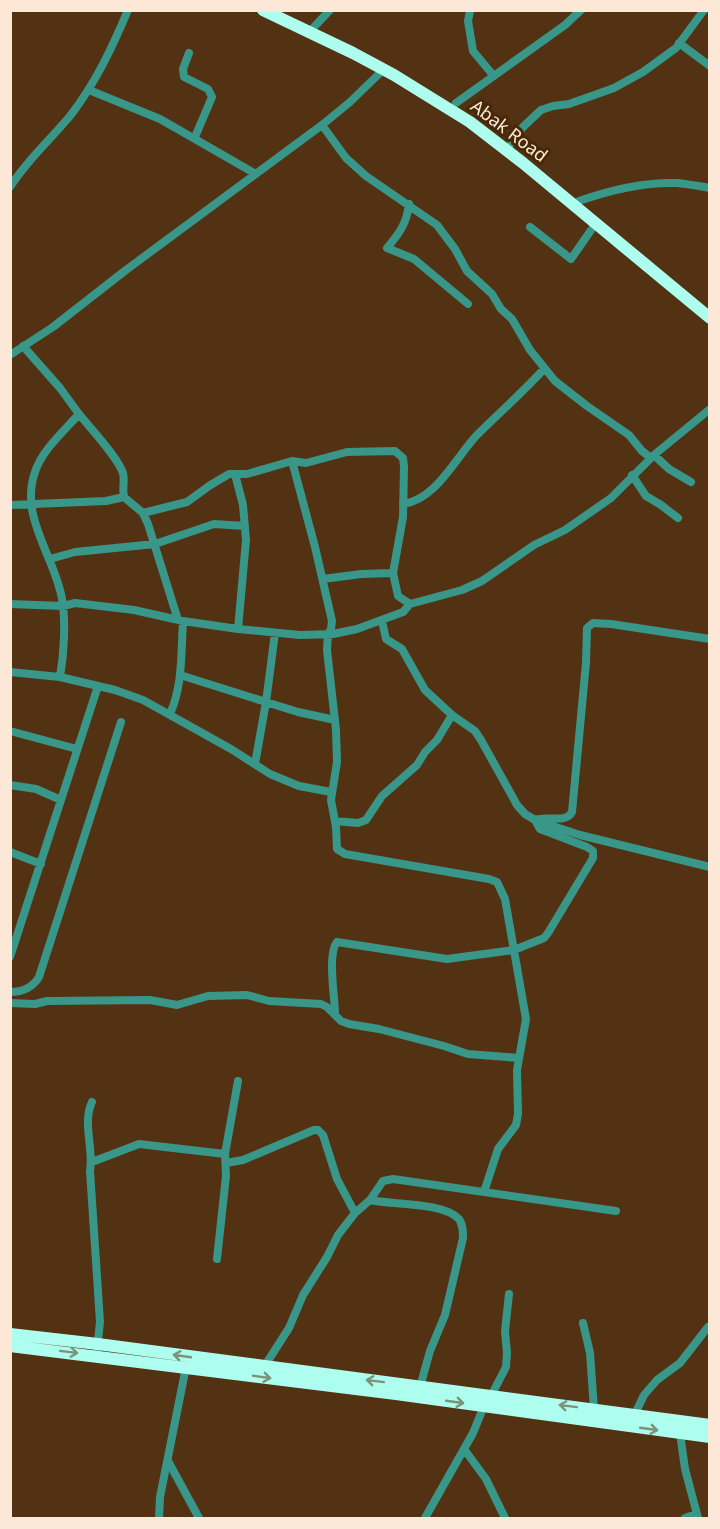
<svg xmlns="http://www.w3.org/2000/svg" width="720" height="1529" font-family="'Noto Sans',sans-serif">
<rect width="100%" height="100%" fill="#523213"/>
<g fill="none" stroke-linecap="round" stroke-linejoin="round">
<path stroke="#389789" stroke-width="8" d="M470,11L468,21L473,51L493,75
M314,27L330,10
M679,43L710,66
M189,53L183,69L184,77L208,89L212,97L195,137
M89,90L160,119L256,174
M456,103L565,25L581,10
M322,125L346,158L366,176L437,225L455,249L467,271L492,294L501,309L512,319L530,350L555,381L587,406L629,435L642,451L651,458
M511,144L523,127L541,110L553,106L569,104L614,88L643,72L676,48L704,10
M10,187C27,160 50,140 70,116C95,84 112,48 128,10
M579,201C610,190 643,182 677,183C687,184 699,186 710,188
M409,204C407,223 399,234 387,248L414,259L468,304
M530,227L571,259L596,223
M23,346L60,388L79,414C64,431 42,450 35,472C19,517 55,557 62,599C66,622 64,654 60,677L115,690L143,700L231,749L270,774L299,786L331,792
M10,355L53,327L126,270L322,125L350,102L383,70
M79,414C91,429 117,456 123,473C125,481 122,489 124,497L143,513L148,524L178,620
M654,455L669,469L691,482
M292,461L315,547L332,621L331,629L328,634L327,650L336,730L337,762L331,800L336,827L337,849L345,854L489,879L497,882L505,899L526,1019L517,1070L518,1114L516,1125L498,1149L484,1192
M235,474L243,505L246,540L238,629
M632,475L646,496L661,505L678,518
M403,504C436,500 456,457 477,435C499,413 523,392 544,369
M10,505L106,501L124,497
M143,513L187,502L209,486L229,474H247L292,461L306,463L347,452L395,451L403,458L404,466L403,517L393,573L398,596L410,604L462,590L482,581L534,545L565,530L611,498L654,455L710,409
M50,559L75,552L155,544L214,524L245,526
M323,579L361,574L393,573
M10,604L63,606L75,603L134,610L183,621L238,629L300,635L333,634L357,629L403,612L410,604
M382,621L386,639L402,649L425,690L452,715L475,731L481,740L517,805L525,814L535,820L580,835L710,867
M10,672L60,677
M180,675L298,712L335,720
M170,714C183,685 181,652 183,621
M10,731L77,749
M255,764L266,702L275,633
M10,785L36,789L61,800
M335,821L358,823L366,820L382,796L417,765L425,752L437,740L452,715
M10,852L41,864
M10,957L98,686
M10,992C23,992 33,987 39,977L121,722
M10,1003L35,1004L47,1001L150,1000L177,1005L208,996L247,995L269,1001L321,1004L327,1007L341,1021L349,1024L379,1029L444,1046L468,1054L519,1058
M335,1014C335,997 327,954 337,942L447,959L514,950L544,938L548,933L593,858V851L587,847L540,829L535,820C547,815 566,824 572,812L586,663L587,628L593,623L611,624L710,639
M92,1102C82,1123 94,1149 90,1171L100,1322L97,1349
M92,1162L139,1144L225,1154
M226,1163L243,1160L314,1130H318L323,1135L337,1179L355,1213
M370,1200C392,1205 443,1202 459,1219C463,1225 463,1231 463,1238L445,1315L430,1351L420,1387
M217,1259L226,1176L225,1154L238,1081
M583,1323L590,1353L594,1409
M264,1367L289,1328L303,1295L327,1257L338,1235L355,1213L370,1200L383,1181L393,1179L616,1211
M491,1396L506,1367L507,1353L505,1331L509,1294
M635,1414L644,1395L657,1380L680,1363L708,1327
M680,1433L685,1469L698,1518
M464,1449L486,1479L505,1518
M168,1461L199,1518
M159,1518L160,1497L186,1367
M425,1518L473,1433L484,1406
M685,1518L696,1514"/>
<path stroke="#aefeef" stroke-width="12" d="M263,10L353,53L394,75L470,122L523,163L710,318
M10,1334L98,1344L710,1425
M10,1346L396,1394L710,1437"/>
</g>
<defs><path id="oneway-shaft" d="M-6 0H5M1.5-3L5.5 0L1.5 3" fill="none" stroke-width="1.6" stroke-linecap="round" stroke-linejoin="round" transform="scale(1.5)"/></defs>
<g stroke="#7a937b">
<use href="#oneway-shaft" transform="translate(69 1352) rotate(7)"/>
<use href="#oneway-shaft" transform="translate(182 1356) rotate(-172)"/>
<use href="#oneway-shaft" transform="translate(262 1377) rotate(8)"/>
<use href="#oneway-shaft" transform="translate(375 1381) rotate(-173)"/>
<use href="#oneway-shaft" transform="translate(455 1402) rotate(8)"/>
<use href="#oneway-shaft" transform="translate(568 1406) rotate(-173)"/>
<use href="#oneway-shaft" transform="translate(649 1429) rotate(8)"/>
</g>
<g text-anchor="middle" stroke-width="6" stroke-linejoin="round" paint-order="stroke">
<g font-size="18" fill="#fde8d7" stroke="#472807">
<text transform="translate(509 131) rotate(37)" y="6">Abak Road</text>
</g>
</g>
<rect width="720" height="1529" fill="none" stroke="#fde8d7" stroke-width="24"/>
</svg>
